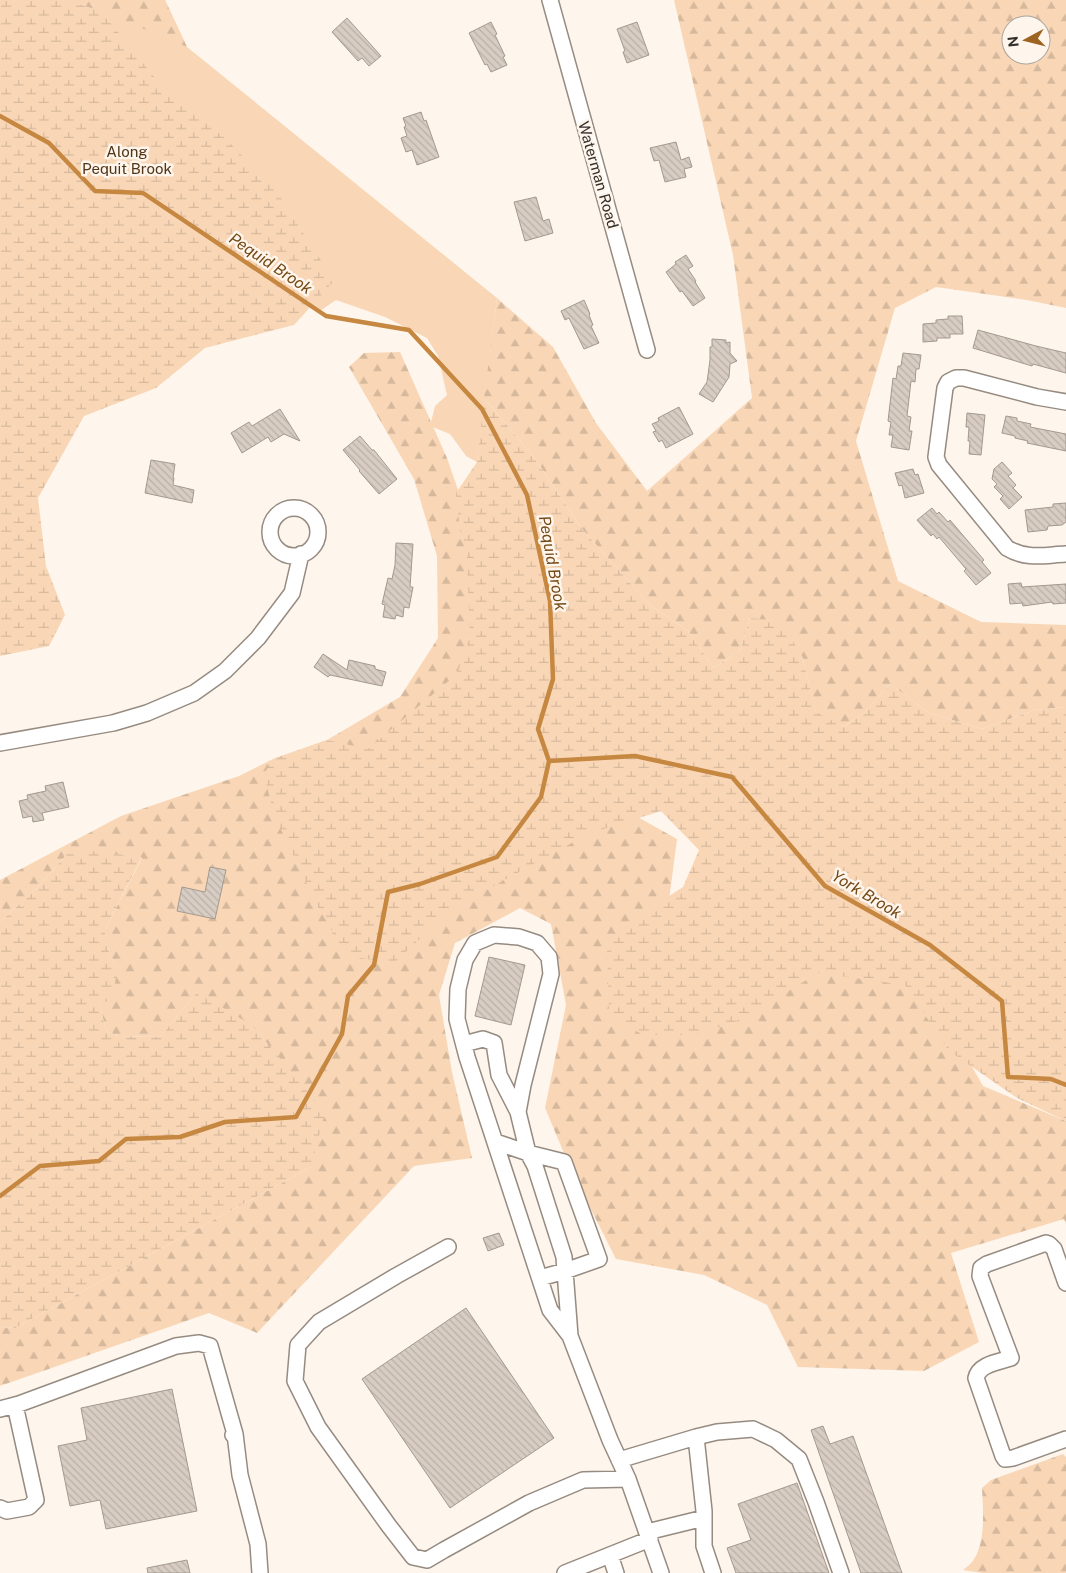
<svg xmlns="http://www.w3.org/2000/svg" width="1066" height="1573" font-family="'Public Sans',sans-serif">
<defs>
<pattern id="forest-firs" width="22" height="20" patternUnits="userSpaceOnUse" patternTransform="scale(1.25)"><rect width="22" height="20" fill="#f9d7b6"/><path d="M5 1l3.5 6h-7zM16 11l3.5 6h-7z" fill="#d6b99d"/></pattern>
<pattern id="wetland-marsh" width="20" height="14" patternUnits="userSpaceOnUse" patternTransform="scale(1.25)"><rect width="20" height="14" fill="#f9d7b6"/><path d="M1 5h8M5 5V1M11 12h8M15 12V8" fill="none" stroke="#d6b99d"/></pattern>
<pattern id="building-back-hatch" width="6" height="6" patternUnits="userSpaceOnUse" patternTransform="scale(1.25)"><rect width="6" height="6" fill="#d8cdc3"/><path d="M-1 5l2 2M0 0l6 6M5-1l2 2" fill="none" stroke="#bab0a8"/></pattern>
</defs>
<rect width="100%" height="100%" fill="#fef5ec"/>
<path fill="#f9d7b6" d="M0,0H165L187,47L497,298L477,462L466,456L450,434L430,426L435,406L447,395L438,356L427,338L385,317L336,300L320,311L239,260Z"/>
<path fill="url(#forest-firs)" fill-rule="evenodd" d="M64,0H165L187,47L101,11Z
M674,0H1066V308L1027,300L936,287L895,308L856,441L898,581L981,622L1066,625V707L1035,710L982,729L929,713L890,684L865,712L844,727L816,713L802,656L750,618L740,651L714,668L688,631L650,605L582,529L536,460L484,398L497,298L553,347L596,423L647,491L752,398L733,255ZM1011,25H1041V55H1011Z
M400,352L447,458L472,530L593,792L677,839L667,916L910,958L983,1086L1066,1121V1224L1064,1219L951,1253L979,1342L924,1371L798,1367L767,1305L704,1275L616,1259L572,1172L545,1108L566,1005L551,924L520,908L455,943L439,995L452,1072L472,1158L414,1166L257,1333L209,1313L0,1386V1327L15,1328L311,1167L197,992L160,1037L118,1036L106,1031L99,1001L115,965L105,942V929L142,858L67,854L39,886L0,922V880L121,816L239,776L273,759L327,740L400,697L438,638L437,556L414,479L349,367L364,353Z
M1063,1454L1066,1457V1573H982L963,1570C967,1567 972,1563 974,1559C986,1541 983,1509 982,1488L991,1480Z"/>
<path fill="url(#wetland-marsh)" d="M0,0H64L101,11L165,90L224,137L275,189L334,281L294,325L205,348L156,388L84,416L38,498L46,566L65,615L49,646L0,656Z
M484,398L536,460L582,529L650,605L688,631L714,668L740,651L750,618L780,621L802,656L816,712L844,727L865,712L890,684L929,713L982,729L1035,710L1066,707V1121L1017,1098L949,1051L905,985L818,973L782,995L731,1024L692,1035H643L609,1015L607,946L626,924L683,887L699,850L661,811L588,834L452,909L394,963L347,956L319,909L274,815L264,774L273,759L327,740L368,749L457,674L470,637L467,557L460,531L456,493L477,462Z
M92,851L142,857L105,929V942L115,965L116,977L112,1002L99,1001L106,1031L118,1036L160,1037L197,992L253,1026L325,1113L311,1167L15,1328L0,1327V922L39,886L67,854Z"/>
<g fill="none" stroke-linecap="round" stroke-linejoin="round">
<path stroke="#c68741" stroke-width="4.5" d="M0,116L49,143L95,191L143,193L326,316L409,330L482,409L527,495L550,601L553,679L538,729L549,761L541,797L497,857L420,884L388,892L374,965L348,996L342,1034L296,1117L225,1122L180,1137L126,1139L99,1161L40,1166L0,1196
M549,761L635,756L732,777L825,886L930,945L1002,1001L1008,1077L1051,1079L1066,1085"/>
</g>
<path fill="url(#building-back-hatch)" stroke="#a4998f" d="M347,18L381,56L369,66L362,58L358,61L332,32Z
M491,22L497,34L495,35L505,56L503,57L507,65L491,72L487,64L485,65L469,33Z
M637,22L649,55L627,63L623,52L625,51L617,29Z
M421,112L424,121L426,120L439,157L417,165L412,150L406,152L401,138L407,136L404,127L406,126L403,118Z
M676,142L681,160L689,157L692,167L684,169L686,177L665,182L659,160L654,161L650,148Z
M536,197L543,221L549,219L553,233L525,241L514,202Z
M686,255L693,266L688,269L696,281L695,282L705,298L693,306L682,291L680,292L666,272L676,264L675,262Z
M584,300L590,314L589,315L593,325L591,326L599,343L584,349L569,318L565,320L561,311Z
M948,316H962L963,334H950V338H937V341L923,342V324L936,323V320L948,319Z
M978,330L1036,346L1066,353V373L1033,364L1032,366L973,348Z
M712,339L726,340V343L730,342V353L737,361L730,364L729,377L713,402L699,394L707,382L710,360V347H712Z
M903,353L921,355L919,369H916L915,382L911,381L907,416L911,417L909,431H912L909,450L891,447L893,435H889L891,422L888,421L893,378L896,379L898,366H901Z
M679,407L693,434L666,448L662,440L659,442L653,432L656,431L652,424L659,421L658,418Z
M280,409L300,441L284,434L271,442L268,437L242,453L231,433L249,422L252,426Z
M967,413L985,415L981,455L969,454L970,441H968L969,427H966Z
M1006,416L1017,418V421L1031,424L1030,427L1066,434V451L1027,443L1028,441L1015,438V436L1002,433Z
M360,436L372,450H374L397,479L379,494L359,471L360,470L343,450Z
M151,460L175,464L173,478H174L173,485L194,490L192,503L145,493Z
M1002,462L1012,473L1008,476L1016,485L1013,488L1022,497L1009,509L1000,499L1003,496L994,487L997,484L992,479L994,469Z
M913,469L915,475L918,474L924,493L905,498L902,485L899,486L895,473Z
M1066,503V522L1062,525L1048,526L1047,530L1028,532L1025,510L1053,507V504Z
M932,508L937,514L939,512L948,522L950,520L984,560L982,562L991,573L976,585L964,571L966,569L939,537L937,539L933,534L931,536L917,520Z
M396,543L413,544L410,587H413L409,608L404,607L403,617L396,615L395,619L383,617L385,605L382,604L388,578L392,579L395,565Z
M1021,583L1022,587L1066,584V603L1053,604L1052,602L1023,606L1022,603L1010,604L1008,584Z
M323,654L347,670L349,660L375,666V669L386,672L382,686L330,675L328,677L314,667Z
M63,782L69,807L42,813L44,820L33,822L32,816L23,818L19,801L28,799L27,795L46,791L45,786Z
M210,867L226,870L215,919L177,911L182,887L205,892Z
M489,957L525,965L511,1025L475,1016Z
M499,1233L504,1245L488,1251L483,1238Z
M466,1308L554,1438L450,1508L362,1379Z
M172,1389L197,1511L106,1529L100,1500L70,1506L58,1446L87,1440L81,1408Z
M823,1426L830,1444L853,1436L902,1573H861L811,1430Z
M797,1483L829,1573H736L727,1548L751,1540L738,1504Z
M187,1560L190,1573H148L147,1568Z"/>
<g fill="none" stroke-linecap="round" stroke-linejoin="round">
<g stroke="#968b81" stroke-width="18">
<path id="minor" d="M550,0L647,350
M1066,402L1037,397L964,378H956L948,382L945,388L936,457L939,465L1007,548C1027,560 1044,555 1066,554
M270 532a24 24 0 1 1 48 0a24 24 0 1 1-48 0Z
M0,743L113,723L147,713L194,693L225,671L258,638L292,593L301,554
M464,1044L483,1039L494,1043L499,1075L518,1112
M496,1142L528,1153L518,1112L523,1085L551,974L549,957L537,943L519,937L494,935L475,943L465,960L458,989L457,1019L467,1057L550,1310L570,1336L610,1440L628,1479L661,1573
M528,1153L564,1162L599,1259L565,1271L564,1257L535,1166Z
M448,1247L396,1276L319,1322L298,1345L295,1381L318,1427L389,1526L413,1557L427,1560L444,1550L529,1503L583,1480L628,1479
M540,1278L565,1271L570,1336
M1066,1283L1054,1249L1049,1244L1046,1243L987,1264L981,1268L980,1276L1011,1358C999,1362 979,1364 976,1378L1003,1456L1005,1459L1013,1458L1066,1439
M0,1409L19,1404L176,1346L199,1343L210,1346L235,1434
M233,1435L235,1434L240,1475L258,1544L260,1573
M619,1460L696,1437
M0,1508L7,1511L29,1507L36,1500L15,1405
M647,1532L704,1518
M565,1573L610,1555
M616,1573L610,1555L650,1539
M713,1573L704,1546V1511L696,1437L717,1432L753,1429L776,1440L799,1459L816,1502L841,1573"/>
</g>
<use href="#minor" stroke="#fff" stroke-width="15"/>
</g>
<g text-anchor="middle" stroke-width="5" stroke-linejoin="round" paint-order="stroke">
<g font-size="15" fill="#503517" stroke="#fef5ec">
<text x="127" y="157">Along<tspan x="127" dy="17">Pequit Brook</tspan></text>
</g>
<g font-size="15" fill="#322e2a" stroke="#fef5ec">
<text transform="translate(598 175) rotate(74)" y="5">Waterman Road</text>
</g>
<g font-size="16" font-style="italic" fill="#744915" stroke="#fef5ec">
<text transform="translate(271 263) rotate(34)" y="6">Pequid Brook</text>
<text transform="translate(553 563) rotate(80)" y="6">Pequid Brook</text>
<text transform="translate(867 894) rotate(31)" y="6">York Brook</text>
</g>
</g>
<g transform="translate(1026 40) rotate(263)"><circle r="24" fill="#fef5ec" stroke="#aca59e"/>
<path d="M0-4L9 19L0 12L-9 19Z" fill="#9c6420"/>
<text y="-8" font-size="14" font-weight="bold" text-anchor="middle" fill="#322e2a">N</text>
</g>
</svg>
